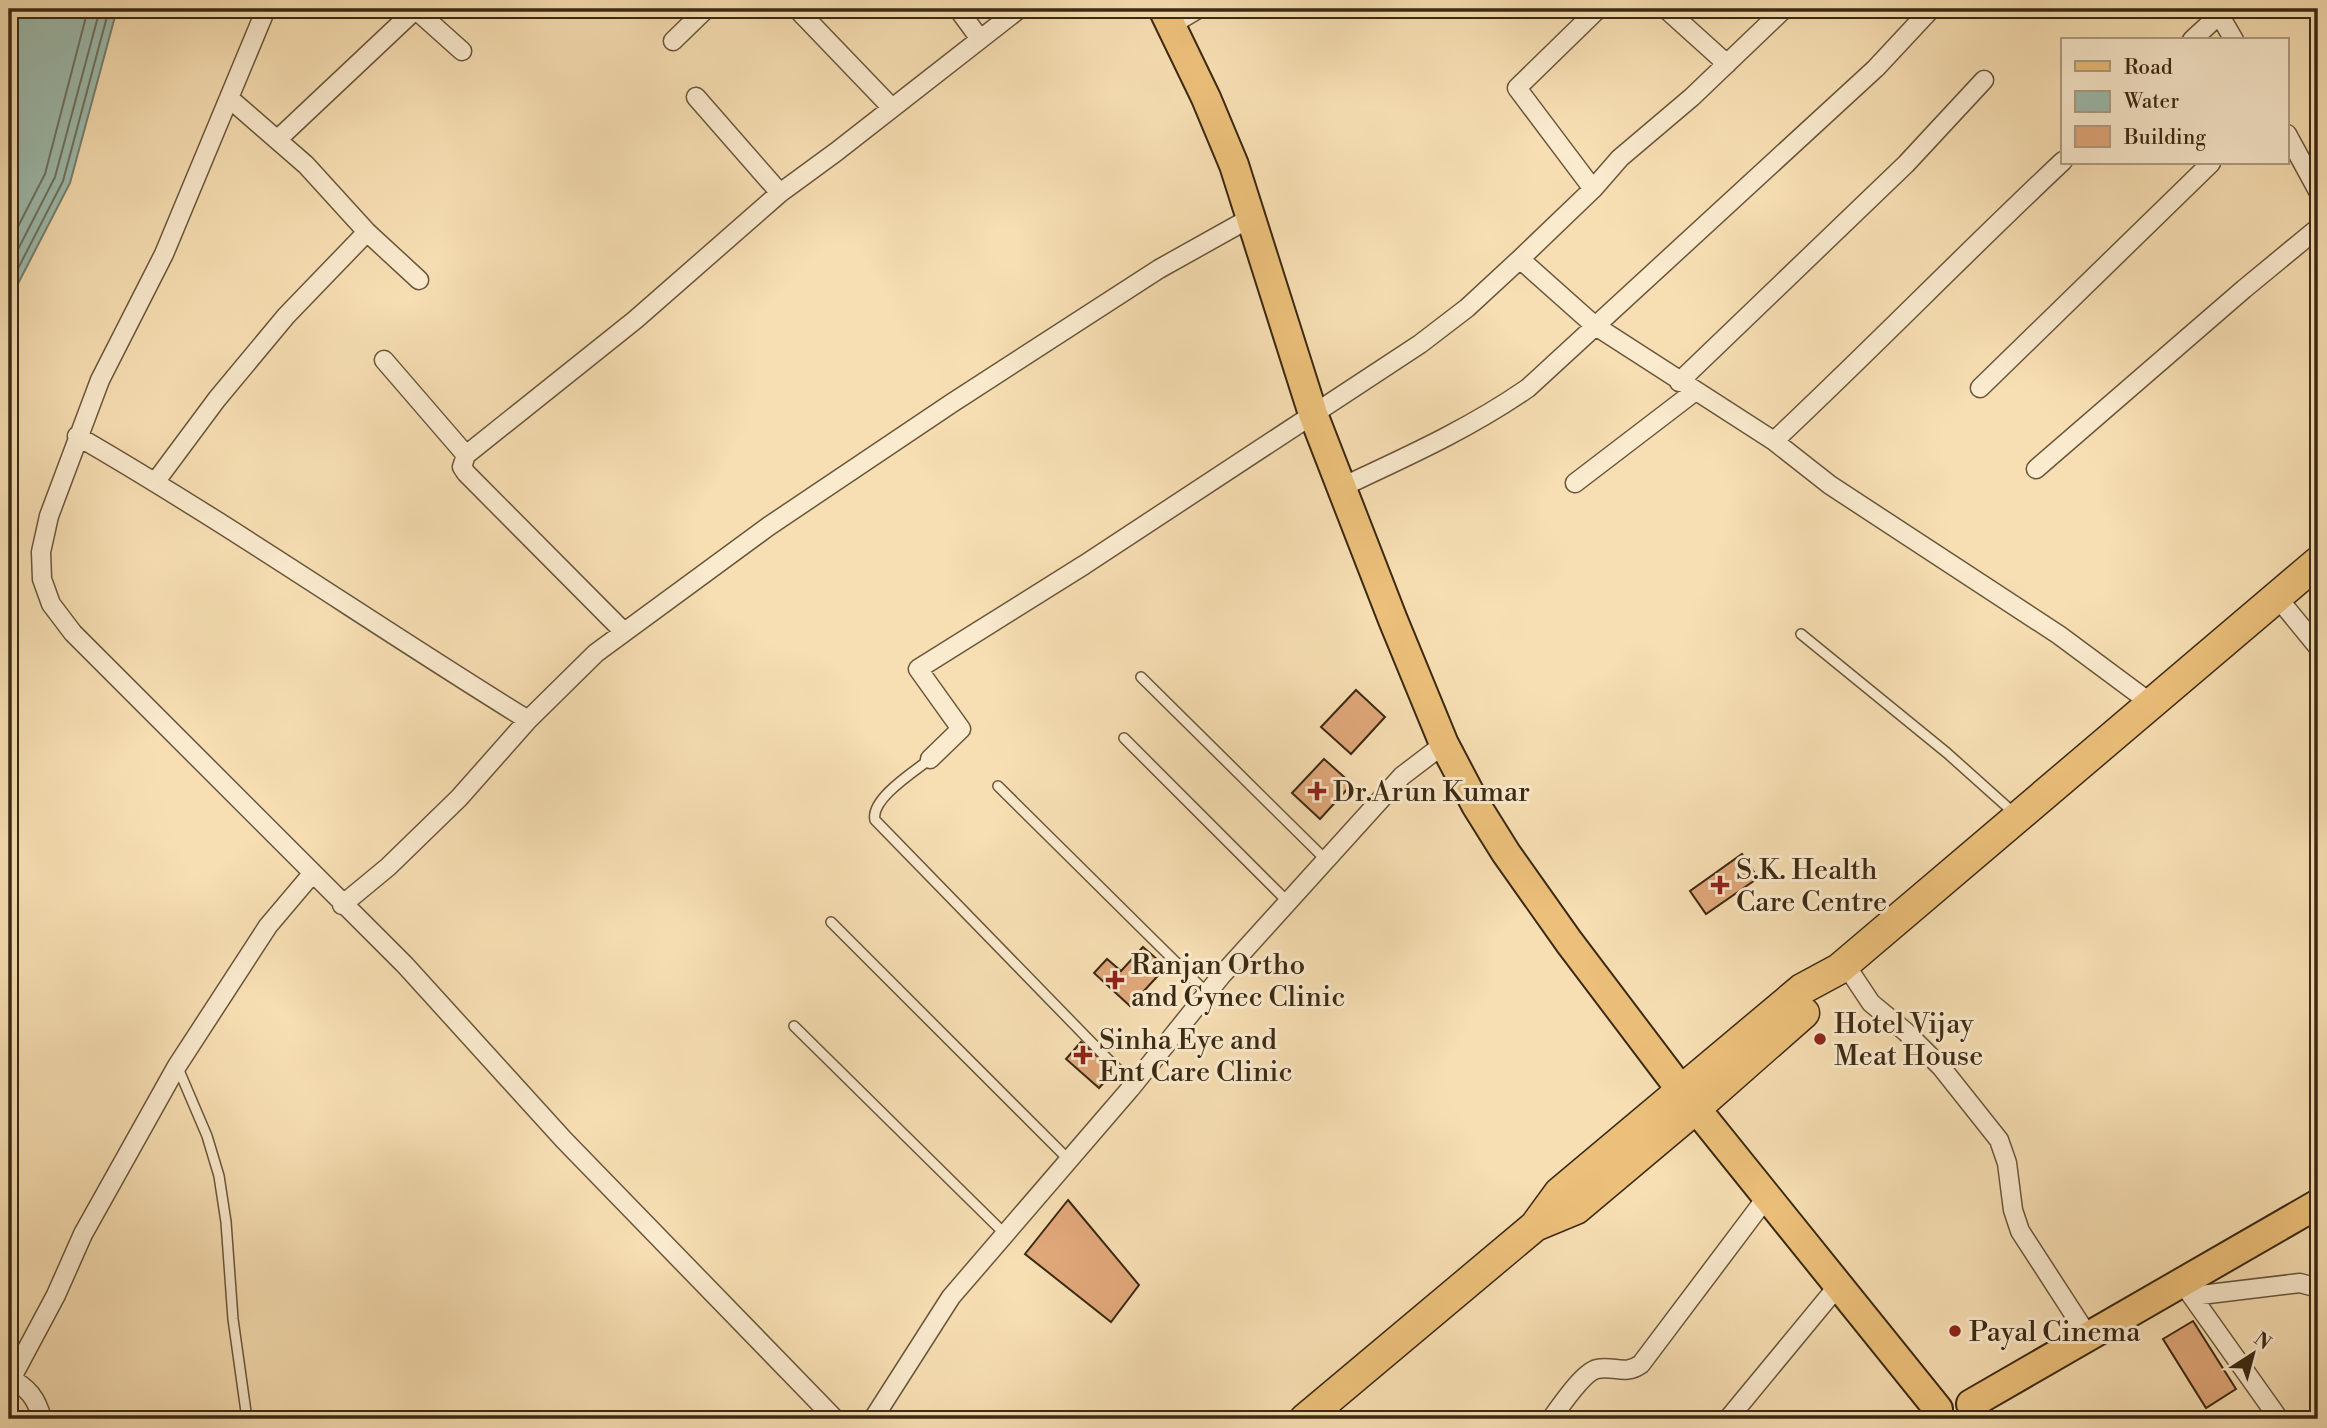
<svg xmlns="http://www.w3.org/2000/svg" width="2327" height="1428" font-family="'Libre Bodoni',serif">
<rect width="100%" height="100%" fill="#f7dfb3"/>
<filter id="stains"><feTurbulence type="fractalNoise" baseFrequency=".00286" numOctaves="4"/><feColorMatrix values="0 0 0 0 .2 0 0 0 0 .09 0 0 0 0 .02 0 0 0 .5 -.17"/></filter>
<radialGradient id="worn" r=".72"><stop offset=".6" stop-color="#630" stop-opacity="0"/><stop offset="1" stop-color="#630" stop-opacity=".3"/></radialGradient>
<path fill="#9dbcaf" stroke="#768171" stroke-width="2" d="M9,9H117L70,183L9,301Z"/>
<g fill="none" stroke-linecap="round" stroke-linejoin="round">
<path stroke="#6c7261" stroke-width="2" d="M9,244L45,174L88,9
M9,267L55,177L100,9
M9,286L63,181L109,9"/>
</g>
<path fill="#e1a87a" stroke="#3b2913" stroke-width="2" d="M1356,690L1385,717L1351,754L1321,727Z
M1324,759L1352,784L1320,819L1292,793Z
M1742,854L1758,878L1706,914L1690,891Z
M1143,947L1166,967L1130,1006L1094,973L1107,959L1121,971Z
M1081,1042L1114,1071L1099,1088L1066,1059Z
M1068,1200L1139,1285L1111,1322L1025,1254Z
M2193,1321L2236,1389L2206,1408L2163,1339Z"/>
<g fill="none" stroke-linecap="round" stroke-linejoin="round">
<g stroke="#6a563b" stroke-width="12">
<path id="service" d="M1801,634L1947,753L2014,813
M1141,677L1325,859
M1124,738L1287,901
M930,759C915,771 870,799 875,820L1133,1085
M998,786L1207,993
M831,922L1069,1160
M794,1026L1006,1235
M178,1068L207,1136L219,1176L226,1222L233,1319L247,1419"/>
</g>
<g stroke="#6a563b" stroke-width="21">
<path id="minor" d="M266,9L164,254L100,380L49,516L41,552L42,579L51,604L73,633L405,965L564,1140L835,1419
M415,9L462,51
M797,9L892,108
M958,9L980,39
M1666,9L1727,64
M2216,9L2234,40
M1171,25L1198,9
M2192,40L2219,15
M673,41L706,9
M696,97L780,193
M229,98L306,165L367,232L419,280
M2287,134L2318,191
M278,139L416,9
M1593,189L1517,88L1598,9
M1520,259L1594,325L1774,441L1830,485L2059,635L2152,704
M384,360L466,455
M1679,382L1906,164L1984,80
M1980,388L2211,163
M77,436C231,525 377,627 528,720
M1774,441C1872,349 1965,253 2063,161
M2036,469L2244,289L2318,228
M156,481L217,399L286,316L367,232
M1575,483L1694,392
M1342,487C1406,457 1469,429 1528,388L1876,68L1931,9
M2277,597L2318,647
M624,632L466,473L462,467L466,455L635,320L780,193L836,152L1019,9
M930,759L961,729L918,669L1084,565L1420,344L1467,308L1520,259L1593,189L1620,158L1692,97L1784,9
M342,905L388,867L459,798L528,720L596,653L769,526L952,403L1159,269L1252,217
M1845,964L1871,1003L1906,1032L1941,1067L1999,1140L2007,1163L2013,1210L2020,1231L2088,1336
M2181,1281L2279,1419
M2192,1296L2300,1283L2318,1288
M9,1378C28,1387 37,1399 42,1419
M9,1383L56,1295L83,1234L177,1066L268,926L312,874
M873,1419L951,1297L1130,1089L1221,976L1402,776L1444,744
M1551,1419C1560,1407 1583,1372 1597,1369C1613,1365 1625,1376 1641,1364L1766,1198
M1728,1419L1837,1287"/>
</g>
<g stroke="#3b2913" stroke-width="32">
<path id="primary" d="M1163,9L1206,98L1234,165L1313,414L1393,620L1444,744L1476,805L1506,853L1569,942L1681,1090L1938,1409
M1971,1404L2318,1204"/>
</g>
<g stroke="#3b2913" stroke-width="33">
<path id="trunk" d="M1535,1226L1576,1209L1695,1109L1804,1013
M1305,1419L1535,1226L1559,1193L1802,989L1839,969L2318,562"/>
</g>
<use href="#service" stroke="#faeace" stroke-width="9"/>
<use href="#minor" stroke="#faeace" stroke-width="18"/>
<use href="#primary" stroke="#ecc07a" stroke-width="28"/>
<use href="#trunk" stroke="#ecc07a" stroke-width="30"/>
</g>
<g fill="#8f2418" stroke="#faeace" stroke-width="2.5">
<path d="M1313.5 780.5h7v7h7v7h-7v7h-7v-7h-7v-7h7z"/>
<path d="M1716.5 874.5h7v7h7v7h-7v7h-7v-7h-7v-7h7z"/>
<path d="M1111.5 969.5h7v7h7v7h-7v7h-7v-7h-7v-7h7z"/>
<circle cx="1820" cy="1039" r="7"/>
<path d="M1079.5 1044.5h7v7h7v7h-7v7h-7v-7h-7v-7h7z"/>
<circle cx="1955" cy="1331" r="7"/>
</g>
<g text-anchor="middle" stroke-width="6" stroke-linejoin="round" paint-order="stroke">
<g font-size="28" fill="#3b2913" stroke="#faeace" text-anchor="start">
<text x="1333" y="801">Dr.Arun Kumar</text>
<text x="1736" y="879">S.K. Health<tspan x="1736" dy="32">Care Centre</tspan></text>
<text x="1131" y="974">Ranjan Ortho<tspan x="1131" dy="32">and Gynec Clinic</tspan></text>
<text x="1834" y="1033">Hotel Vijay<tspan x="1834" dy="32">Meat House</tspan></text>
<text x="1099" y="1049">Sinha Eye and<tspan x="1099" dy="32">Ent Care Clinic</tspan></text>
<text x="1969" y="1341">Payal Cinema</text>
</g>
</g>
<rect width="2327" height="1428" fill="none" stroke="#f7dfb3" stroke-width="35"/>
<rect x="10" y="10" width="2306" height="1407" fill="none" stroke="#3b2913" stroke-width="3.5"/>
<rect x="18" y="18" width="2292" height="1393" fill="none" stroke="#3b2913" stroke-width="2"/>
<rect x="2061" y="38" width="228" height="126" fill="#faeace" stroke="#ae9d83" stroke-width="2"/>
<rect x="2075" y="61" width="35" height="10" fill="#ecc07a" stroke="#ae9d83" stroke-width="2"/>
<text x="2124" y="74" font-size="21" fill="#3b2913">Road</text>
<rect x="2075" y="91" width="35" height="21" fill="#9dbcaf" stroke="#ae9d83" stroke-width="2"/>
<text x="2124" y="108" font-size="21" fill="#3b2913">Water</text>
<rect x="2075" y="126" width="35" height="21" fill="#e1a87a" stroke="#ae9d83" stroke-width="2"/>
<text x="2124" y="144" font-size="21" fill="#3b2913">Building</text>
<g transform="translate(2253 1354) rotate(36)" stroke="#faeace" stroke-width="5" paint-order="stroke">
<path d="M0-5L12 26L0 18L-12 26Z" fill="#3b2913"/>
<text y="-10" font-size="19" font-weight="bold" text-anchor="middle" fill="#3b2913">N</text>
</g>
<rect width="100%" height="100%" filter="url(#stains)"/>
<rect width="100%" height="100%" fill="url(#worn)"/>
</svg>
